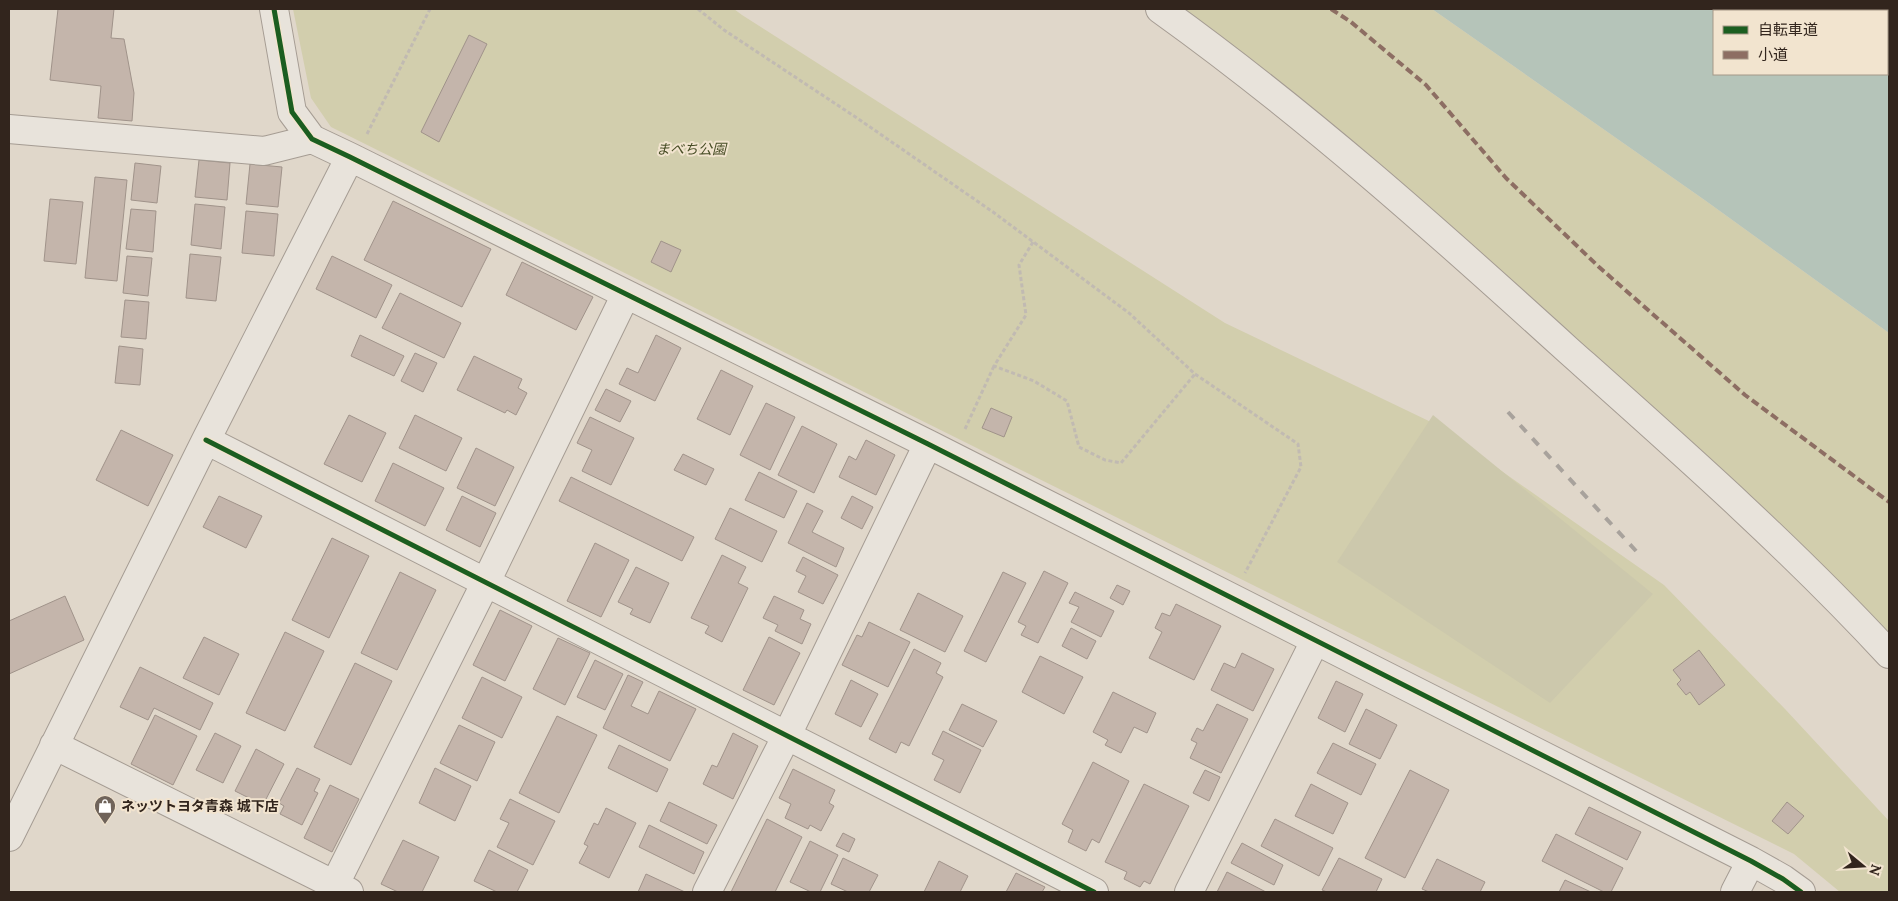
<svg xmlns="http://www.w3.org/2000/svg" width="1898" height="901" font-family="Lora,'Noto Sans JP',serif">
<rect width="100%" height="100%" fill="#e0d7ca"/>
<path fill="#d2cead" d="M293,9H734L742,15L1225,323L1433,423L1664,585L1785,709L1889,821V892H1840L1794,854L331,127L311,98Z
M1180,9H1432L1706,201L1889,333V637Z"/>
<path fill="#ccc8ac" d="M1433,415L1653,594L1550,703L1337,562Z"/>
<path fill="#b5c4b9" fill-rule="evenodd" d="M1432,9H1889V333L1706,201ZM1714,11H1887V74H1714Z"/>
<path fill="#c4b5ab" stroke="#a0938a" d="M58,9H114L111,38L124,39L134,93L132,121L98,118L101,86L50,80Z
M469,35L487,44L439,142L421,132Z
M199,160L230,163L227,200L195,197Z
M135,163L161,166L157,203L131,200Z
M250,164L282,167L278,207L246,204Z
M95,177L127,180L117,281L85,278Z
M50,199L83,202L76,264L44,261Z
M393,201L491,249L462,307L364,260Z
M195,204L225,207L221,249L191,245Z
M131,209L156,211L153,252L126,249Z
M246,211L278,214L274,256L242,253Z
M661,241L681,250L671,272L651,262Z
M190,254L221,257L216,301L186,298Z
M127,256L152,258L148,296L123,293Z
M332,256L392,285L376,318L316,289Z
M522,262L593,297L576,330L506,295Z
M400,293L461,323L444,358L382,328Z
M125,300L149,302L146,339L121,337Z
M360,335L404,356L394,376L351,356Z
M656,335L681,348L655,401L619,384L627,368L638,373Z
M119,346L143,349L140,385L115,383Z
M415,353L437,363L423,392L401,381Z
M474,356L522,379L518,388L527,393L516,415L507,410L505,413L457,390Z
M721,370L753,386L730,435L697,419Z
M606,389L631,401L620,422L595,410Z
M766,403L795,417L770,470L740,455Z
M991,408L1012,417L1004,437L982,428Z
M349,415L386,433L362,482L324,464Z
M415,415L462,438L446,471L399,448Z
M590,417L634,438L611,485L582,471L592,450L577,443Z
M802,426L837,444L814,493L778,475Z
M121,430L173,455L148,506L96,480Z
M866,440L895,455L876,495L839,477L849,456L856,460Z
M476,448L514,467L495,506L457,488Z
M683,454L714,469L706,485L674,470Z
M393,463L444,488L425,526L375,501Z
M759,472L797,491L784,518L745,500Z
M571,477L694,537L682,561L559,501Z
M219,496L262,516L246,548L203,527Z
M462,496L496,513L480,547L446,530Z
M852,496L873,507L862,529L841,518Z
M807,503L823,511L812,532L844,548L836,567L788,543Z
M730,508L777,531L762,562L715,539Z
M332,538L369,556L329,638L292,620Z
M595,543L629,560L601,617L567,601Z
M722,555L746,567L738,583L748,588L722,642L705,633L709,626L691,618Z
M803,557L838,575L823,604L798,592L806,576L796,571Z
M636,567L669,583L650,623L630,614L633,609L618,602Z
M1044,571L1068,583L1038,643L1021,635L1026,626L1018,622Z
M400,572L436,590L397,670L361,653Z
M1003,572L1026,583L986,662L964,651Z
M1117,585L1130,591L1123,605L1110,598Z
M1075,592L1114,611L1101,637L1071,622L1079,607L1069,603Z
M918,593L963,616L945,652L900,630Z
M65,596L84,640L9,674V621Z
M774,596L804,610L800,619L811,624L802,644L775,631L778,625L763,618Z
M1176,604L1221,626L1194,680L1149,658L1162,632L1155,628L1162,613L1170,616Z
M500,610L532,626L505,681L473,665Z
M869,622L910,642L888,687L842,665L857,635L862,637Z
M1071,628L1096,641L1087,659L1062,646Z
M285,632L324,651L285,731L246,713Z
M204,637L239,654L219,695L183,678Z
M769,637L800,653L774,705L743,690Z
M558,638L590,653L565,705L533,689Z
M914,649L941,663L936,673L943,677L909,746L901,742L896,753L869,739Z
M1699,650L1725,685L1699,705L1690,692L1686,695L1677,684L1681,680L1673,670Z
M1242,653L1274,669L1253,711L1211,690L1224,663L1235,668Z
M1040,656L1083,677L1064,714L1022,692Z
M595,660L623,674L605,710L577,697Z
M355,663L392,681L351,765L314,747Z
M140,667L213,703L200,730L154,708L148,720L120,707Z
M628,675L643,682L631,706L648,714L659,691L696,709L670,761L603,728Z
M482,677L522,697L502,738L462,718Z
M851,680L878,694L861,727L835,714Z
M1336,681L1363,694L1345,732L1318,718Z
M1113,692L1156,713L1147,733L1134,727L1121,753L1105,745L1108,740L1093,732Z
M962,704L997,721L983,747L949,730Z
M1217,704L1248,719L1221,773L1190,758L1197,743L1191,740L1197,728L1203,731Z
M1366,709L1397,725L1380,759L1349,744Z
M155,715L197,736L173,785L131,764Z
M557,716L597,735L559,813L519,793Z
M459,725L495,742L477,781L440,763Z
M943,731L981,750L960,793L934,780L944,760L932,754Z
M215,733L241,746L223,783L196,770Z
M733,733L758,746L733,799L703,784L712,765L717,767Z
M1333,743L1376,764L1361,795L1317,773Z
M619,745L668,769L657,792L608,768Z
M256,749L284,764L263,805L235,791Z
M1093,762L1129,781L1099,843L1092,839L1086,851L1068,842L1073,830L1062,824Z
M297,768L320,779L314,791L318,793L302,825L280,814L284,806L279,803Z
M435,768L471,786L455,821L419,803Z
M793,769L835,790L829,803L834,806L821,831L810,825L808,829L785,818L791,804L779,798Z
M1205,770L1220,777L1209,801L1193,793Z
M1410,770L1449,790L1405,878L1365,858Z
M1144,784L1189,806L1150,884L1144,881L1140,887L1124,879L1127,872L1105,862Z
M1311,784L1348,803L1333,834L1295,816Z
M330,785L359,799L332,852L304,838Z
M510,799L555,821L533,865L497,847L509,823L500,819Z
M669,802L717,825L707,844L660,821Z
M1787,802L1804,816L1788,834L1772,821Z
M1589,807L1641,832L1627,860L1575,834Z
M606,808L636,823L609,878L579,863L588,846L584,844L594,823L598,825Z
M767,819L802,837L775,892H731Z
M1275,819L1333,848L1319,876L1261,846Z
M649,825L704,852L694,874L639,847Z
M843,833L855,839L849,852L836,846Z
M1556,834L1623,868L1611,892H1604L1542,861Z
M403,840L439,857L422,892H398L381,884Z
M810,841L838,855L820,892H811L790,882Z
M1242,843L1283,865L1274,885L1231,863Z
M489,850L528,870L517,892H497L474,881Z
M843,858L878,875L869,892H848L831,884Z
M1339,858L1382,879L1376,892H1327L1322,890Z
M1437,859L1485,882L1480,892H1429L1422,889Z
M939,861L968,876L960,892H924Z
M1227,872L1266,892H1217Z
M1016,873L1045,887L1042,892H1006Z
M646,874L685,892H638Z
M1565,880L1591,892H1559Z"/>
<g fill="none" stroke-linecap="round" stroke-linejoin="round">
<g stroke="#a59c93" stroke-width="30">
<path id="minor" d="M274,9L292,112L312,139L350,157L928,444L1751,861L1783,879L1801,892
M1160,9C1305,113 1437,231 1569,351C1679,449 1789,546 1889,654
M9,129L264,151L312,139
M206,440L1094,892
M54,745L349,892
M9,837L206,440L350,157
M331,892L486,582L626,294
M707,892L787,735L928,444
M1189,892L1315,641
M1735,892L1751,861"/>
</g>
<path stroke="#c1bab2" stroke-width="3" stroke-dasharray="4 2.5" stroke-linecap="butt" d="M698,9L724,30L857,118L993,212L1129,313L1195,374L1298,444L1301,467L1245,573
M367,134L430,9
M1033,242L1019,265L1026,315L994,366L1034,381L1067,401L1079,447L1105,460L1121,463L1195,374
M965,429L994,366"/>
<use href="#minor" stroke="#e8e3db" stroke-width="28"/>
<path stroke="#a8a29c" stroke-width="4" stroke-dasharray="9 9" stroke-linecap="butt" d="M1508,412L1637,552"/>
<path stroke="#8d6e63" stroke-width="4" stroke-dasharray="8 4" stroke-linecap="butt" d="M1331,9L1351,22L1426,85L1506,178L1599,267L1745,395L1889,502"/>
<g stroke="#f2e4cf" stroke-width="8">
<path id="cycleway" d="M274,9L292,112L312,139L350,157L928,444L1751,861L1783,879L1801,892
M206,440L1094,892"/>
</g>
<use href="#cycleway" stroke="#1b5e20" stroke-width="5"/>
</g>
<defs>
<g id="shop-pin" transform="scale(1.125)"><path d="M0 17L-7.5 6A9.5 9.5 0 1 1 7.5 6Z" fill="#6f635a" stroke="#f2e4cf"/><path d="M-5-2.5h2.3a2.7 3.5 0 0 1 5.4 0H5L5.5 6h-11ZM-1.5-2.5h3a1.5 2.3 0 0 0-3 0Z" fill="#fff"/></g>
</defs>
<g fill-rule="evenodd">
<use href="#shop-pin" x="105" y="806"/>
</g>
<g text-anchor="middle" stroke-width="4" stroke-linejoin="round" paint-order="stroke">
<g font-size="14" font-style="italic" fill="#474d25" stroke="#f2e4cf">
<text x="691" y="154">まべち公園</text>
</g>
<g font-size="14" font-weight="bold" fill="#32251d" stroke="#f2e4cf" text-anchor="start">
<text x="121" y="811">ネッツトヨタ青森 城下店</text>
</g>
</g>
<rect width="1898" height="901" fill="none" stroke="#32251d" stroke-width="20"/>
<rect x="1713" y="10" width="175" height="65" fill="#f2e4cf" stroke="#a59888"/>
<rect x="1723" y="26" width="25" height="8" fill="#1b5e20" stroke="#a59888"/>
<text x="1758" y="35" font-size="15" fill="#32251d">自転車道</text>
<rect x="1723" y="51" width="25" height="8" fill="#8d6e63" stroke="#a59888"/>
<text x="1758" y="60" font-size="15" fill="#32251d">小道</text>
<g transform="translate(1863 866) rotate(108)" stroke="#f2e4cf" stroke-width="4" paint-order="stroke">
<path d="M0-4L9 19L0 12L-9 19Z" fill="#32251d"/>
<text y="-8" font-size="14" font-weight="bold" text-anchor="middle" fill="#32251d">N</text>
</g>
</svg>
